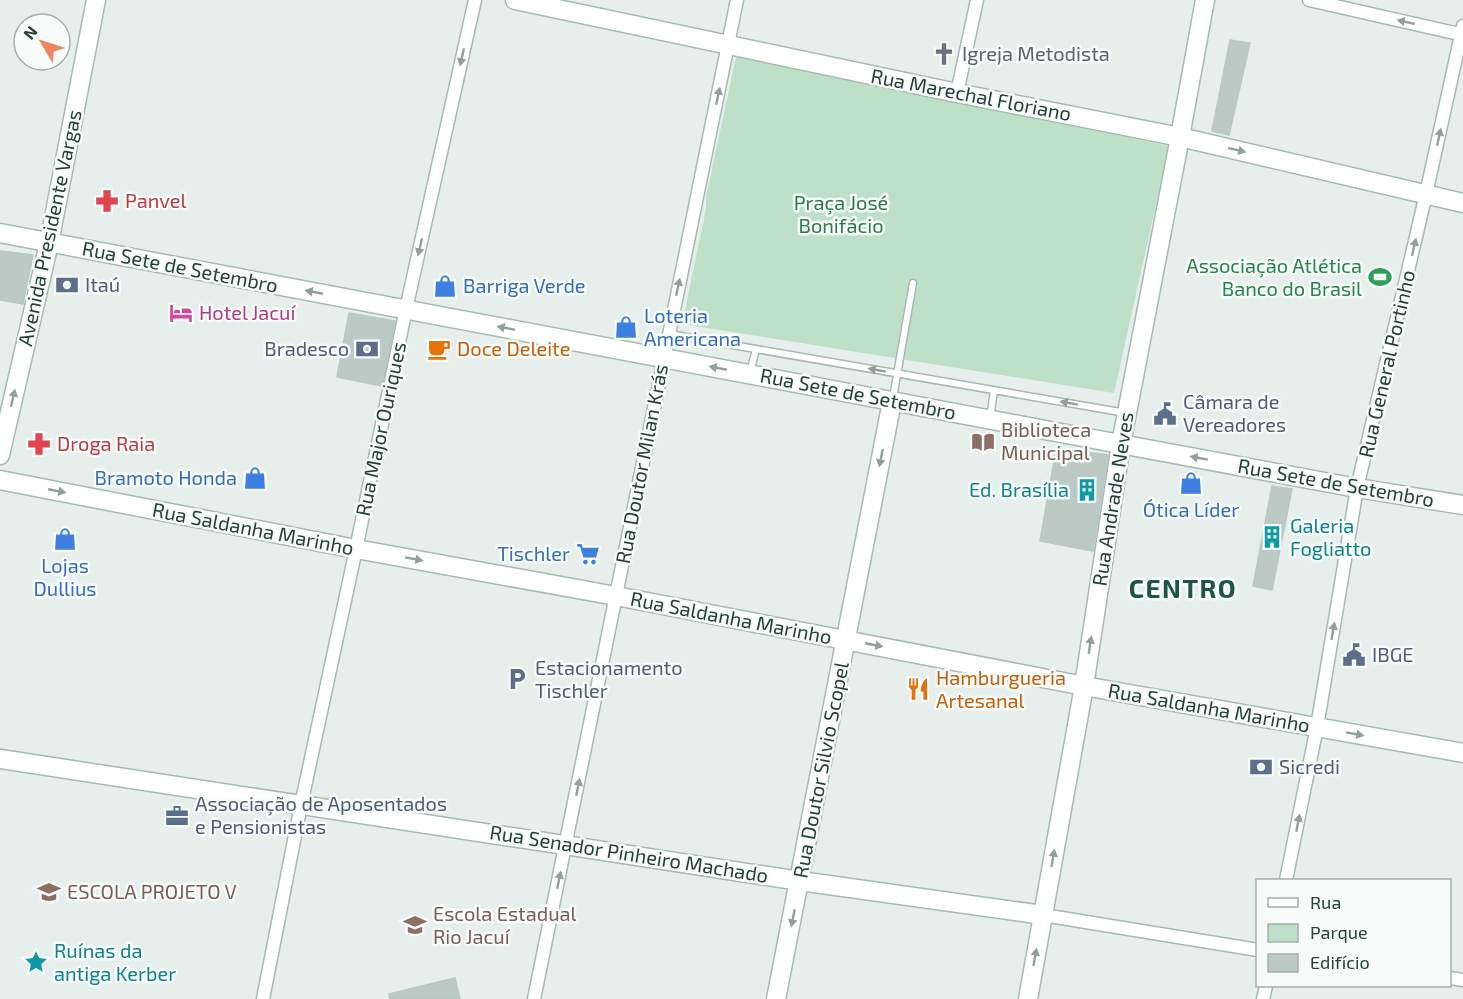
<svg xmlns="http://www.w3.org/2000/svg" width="1463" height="999" font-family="'Exo 2',sans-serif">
<rect width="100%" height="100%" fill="#e6efeb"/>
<path fill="#bfe0c8" d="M736,57L1169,146L1114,393L682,324L706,209V197Z"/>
<path fill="#bbcac4" stroke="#b8c9c2" stroke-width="1.5" d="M1230,40L1250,43L1229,135L1212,131Z
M0,251L33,255L23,304L0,300Z
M349,313L395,321L382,386L337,377Z
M1056,450L1075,453L1076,451L1108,455L1093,551L1040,541Z
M1272,486L1292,489L1272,590L1253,586Z
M455,978L460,999H390L389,994Z"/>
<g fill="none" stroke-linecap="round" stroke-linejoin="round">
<g stroke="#a8b8b2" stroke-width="9">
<path id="lane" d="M648,350L669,334L1126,413
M750,373L756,349
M893,398L913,283
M990,419L994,390"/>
</g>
<g stroke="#a8b8b2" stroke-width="15">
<path id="street" d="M1309,0L1463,35
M957,93L977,0
M1286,880L1317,727L1357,488L1426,194L1463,26
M1043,915L1258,950
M1450,978L1463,980
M263,999L301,805L356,549L406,309L475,0
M534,999L737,0
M1263,999L1266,986"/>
</g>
<g stroke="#a4bbb3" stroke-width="21">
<path id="secondary" d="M515,0L957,93L1180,137L1463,203
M0,233L1045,430L1357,488L1463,505
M0,455L49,243L96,0
M0,480L356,549L616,596L1084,686L1463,753
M0,759L800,881L1043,915
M776,999L892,401
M1028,999L1084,686L1121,444L1180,137L1205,0"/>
</g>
<use href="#lane" stroke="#fff" stroke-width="6"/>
<use href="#street" stroke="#fff" stroke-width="12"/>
<use href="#secondary" stroke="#fff" stroke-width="18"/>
</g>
<defs><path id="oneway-solid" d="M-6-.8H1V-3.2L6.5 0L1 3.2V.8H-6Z" transform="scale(1.5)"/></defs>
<g fill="#92a09c">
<use href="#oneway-solid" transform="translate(1406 22) rotate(-167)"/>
<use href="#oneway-solid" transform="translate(462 57) rotate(103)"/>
<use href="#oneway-solid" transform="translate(718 96) rotate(-78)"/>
<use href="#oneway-solid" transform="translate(1439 137) rotate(-78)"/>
<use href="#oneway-solid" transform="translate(1237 150) rotate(13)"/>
<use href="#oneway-solid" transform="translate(420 247) rotate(103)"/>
<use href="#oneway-solid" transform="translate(1414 247) rotate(-77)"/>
<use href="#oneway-solid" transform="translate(678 287) rotate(-78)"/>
<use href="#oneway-solid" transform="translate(314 292) rotate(-169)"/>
<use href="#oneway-solid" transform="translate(506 328) rotate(-169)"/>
<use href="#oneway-solid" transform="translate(718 368) rotate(-169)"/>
<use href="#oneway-solid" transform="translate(877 370) rotate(-170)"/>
<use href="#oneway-solid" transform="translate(13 398) rotate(-77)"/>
<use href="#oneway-solid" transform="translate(1069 403) rotate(-170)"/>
<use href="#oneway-solid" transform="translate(881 458) rotate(101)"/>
<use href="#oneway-solid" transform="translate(1199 458) rotate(-170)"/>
<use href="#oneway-solid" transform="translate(57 491) rotate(11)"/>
<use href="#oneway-solid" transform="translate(414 559) rotate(10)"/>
<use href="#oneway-solid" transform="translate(1333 631) rotate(-80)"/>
<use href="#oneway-solid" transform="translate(874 645) rotate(11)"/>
<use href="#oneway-solid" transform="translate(1090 645) rotate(-82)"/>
<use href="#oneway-solid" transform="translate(1355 734) rotate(10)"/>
<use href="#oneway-solid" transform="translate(578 787) rotate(-79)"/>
<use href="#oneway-solid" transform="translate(1298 823) rotate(-79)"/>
<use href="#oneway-solid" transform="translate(1053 858) rotate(-80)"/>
<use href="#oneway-solid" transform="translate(559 880) rotate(-78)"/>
<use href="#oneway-solid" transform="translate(793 918) rotate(101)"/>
<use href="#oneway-solid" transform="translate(1035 957) rotate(-80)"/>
</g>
<defs>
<g id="church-bare" transform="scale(1.8)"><path d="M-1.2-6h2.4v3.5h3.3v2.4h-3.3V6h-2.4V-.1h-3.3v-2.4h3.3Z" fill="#6b7280" stroke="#f7fbf9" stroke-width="2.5" paint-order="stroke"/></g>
<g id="pharmacy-bare" transform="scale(1.8)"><path d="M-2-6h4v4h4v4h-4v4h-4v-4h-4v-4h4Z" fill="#e0444e" stroke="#f7fbf9" stroke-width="2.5" paint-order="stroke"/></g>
<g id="stadium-bare" transform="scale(1.8)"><path d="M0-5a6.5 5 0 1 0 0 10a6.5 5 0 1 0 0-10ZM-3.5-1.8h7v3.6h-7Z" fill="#2e9e5b" stroke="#f7fbf9" stroke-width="2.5" paint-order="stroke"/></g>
<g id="bank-bare" transform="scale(1.8)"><path d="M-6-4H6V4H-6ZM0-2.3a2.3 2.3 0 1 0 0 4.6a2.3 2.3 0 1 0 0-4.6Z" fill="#5c6f8a" stroke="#f7fbf9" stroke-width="2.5" paint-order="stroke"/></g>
<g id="shop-bare" transform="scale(1.8)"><path d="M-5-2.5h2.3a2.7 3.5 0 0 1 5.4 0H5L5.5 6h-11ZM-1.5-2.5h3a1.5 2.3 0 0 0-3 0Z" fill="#3f7fe0" stroke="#f7fbf9" stroke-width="2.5" paint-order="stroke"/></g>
<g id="hotel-bare" transform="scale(1.8)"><path d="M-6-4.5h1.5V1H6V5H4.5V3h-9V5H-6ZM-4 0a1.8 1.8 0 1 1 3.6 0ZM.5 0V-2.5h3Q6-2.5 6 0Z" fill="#d1479c" stroke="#f7fbf9" stroke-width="2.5" paint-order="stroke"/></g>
<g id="cafe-bare" transform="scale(1.8)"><path d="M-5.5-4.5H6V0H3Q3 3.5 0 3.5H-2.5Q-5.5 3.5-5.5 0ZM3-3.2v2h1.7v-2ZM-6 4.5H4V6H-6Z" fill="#e8710a" stroke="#f7fbf9" stroke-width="2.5" paint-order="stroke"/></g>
<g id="civic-bare" transform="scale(1.8)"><path d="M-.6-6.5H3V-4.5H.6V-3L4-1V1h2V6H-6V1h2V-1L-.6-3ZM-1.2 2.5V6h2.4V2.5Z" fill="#5c6f8a" stroke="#f7fbf9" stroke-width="2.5" paint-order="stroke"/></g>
<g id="library-bare" transform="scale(1.8)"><path d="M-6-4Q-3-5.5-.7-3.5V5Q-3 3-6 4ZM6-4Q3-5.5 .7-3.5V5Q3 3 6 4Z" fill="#8d6e63" stroke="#f7fbf9" stroke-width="2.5" paint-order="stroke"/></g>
<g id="building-bare" transform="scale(1.8)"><path d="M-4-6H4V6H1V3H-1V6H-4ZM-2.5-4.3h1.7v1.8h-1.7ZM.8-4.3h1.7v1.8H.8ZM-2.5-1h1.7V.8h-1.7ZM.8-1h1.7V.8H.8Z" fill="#0f9aa8" stroke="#f7fbf9" stroke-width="2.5" paint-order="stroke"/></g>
<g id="supermarket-bare" transform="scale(1.8)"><path d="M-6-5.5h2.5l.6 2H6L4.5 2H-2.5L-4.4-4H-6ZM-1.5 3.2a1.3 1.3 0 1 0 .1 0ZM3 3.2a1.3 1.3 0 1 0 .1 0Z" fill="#3f7fe0" stroke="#f7fbf9" stroke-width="2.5" paint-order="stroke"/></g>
<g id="parking-bare" transform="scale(1.8)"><path d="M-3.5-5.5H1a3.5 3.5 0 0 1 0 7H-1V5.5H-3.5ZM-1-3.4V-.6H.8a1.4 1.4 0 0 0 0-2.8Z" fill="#5c6f8a" stroke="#f7fbf9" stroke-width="2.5" paint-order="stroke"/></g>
<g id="restaurant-bare" transform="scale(1.8)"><path d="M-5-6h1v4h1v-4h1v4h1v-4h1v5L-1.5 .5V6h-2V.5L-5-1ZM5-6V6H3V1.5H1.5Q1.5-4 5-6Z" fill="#e8710a" stroke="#f7fbf9" stroke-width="2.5" paint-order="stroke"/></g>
<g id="office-bare" transform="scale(1.8)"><path d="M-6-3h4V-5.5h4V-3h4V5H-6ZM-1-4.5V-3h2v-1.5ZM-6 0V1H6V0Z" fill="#5c6f8a" stroke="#f7fbf9" stroke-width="2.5" paint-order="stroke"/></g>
<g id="school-bare" transform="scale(1.8)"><path d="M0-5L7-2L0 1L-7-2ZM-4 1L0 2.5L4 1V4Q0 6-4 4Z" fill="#8d6e63" stroke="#f7fbf9" stroke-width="2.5" paint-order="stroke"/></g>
<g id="sight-bare" transform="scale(1.8)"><path d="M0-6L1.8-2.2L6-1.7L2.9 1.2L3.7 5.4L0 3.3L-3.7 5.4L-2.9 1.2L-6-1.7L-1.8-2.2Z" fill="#0f9aa8" stroke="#f7fbf9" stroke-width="2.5" paint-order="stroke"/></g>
</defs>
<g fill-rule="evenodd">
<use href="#church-bare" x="944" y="54"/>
<use href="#pharmacy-bare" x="107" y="201"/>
<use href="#stadium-bare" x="1380" y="277"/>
<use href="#bank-bare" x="67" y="285"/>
<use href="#shop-bare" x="445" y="286"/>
<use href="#hotel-bare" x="181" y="313"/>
<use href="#shop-bare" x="626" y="327"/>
<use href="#bank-bare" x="367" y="349"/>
<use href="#cafe-bare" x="439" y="349"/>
<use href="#civic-bare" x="1165" y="414"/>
<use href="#library-bare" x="983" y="442"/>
<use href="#pharmacy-bare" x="39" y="444"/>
<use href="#shop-bare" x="255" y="478"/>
<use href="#shop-bare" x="1191" y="483"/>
<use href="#building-bare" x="1087" y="490"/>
<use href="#building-bare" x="1272" y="537"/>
<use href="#shop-bare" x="65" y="539"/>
<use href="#supermarket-bare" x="588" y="554"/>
<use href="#civic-bare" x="1354" y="655"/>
<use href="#parking-bare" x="517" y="679"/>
<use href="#restaurant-bare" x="918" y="689"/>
<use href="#bank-bare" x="1261" y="767"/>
<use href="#office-bare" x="177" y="816"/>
<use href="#school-bare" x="49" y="892"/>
<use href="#school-bare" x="415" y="925"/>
<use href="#sight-bare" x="36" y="962"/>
</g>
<g text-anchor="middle" stroke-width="5" stroke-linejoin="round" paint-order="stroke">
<g font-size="20" fill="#5b616d" stroke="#f7fbf9" text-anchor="start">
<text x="962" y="61">Igreja Metodista</text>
</g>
<g font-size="20" fill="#24423a" stroke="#f7fbf9">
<text transform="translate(971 95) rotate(11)" y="7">Rua Marechal Floriano</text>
<text transform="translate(50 228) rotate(-78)" y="7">Avenida Presidente Vargas</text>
<text transform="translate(180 267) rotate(11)" y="7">Rua Sete de Setembro</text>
<text transform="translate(1387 364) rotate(-77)" y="7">Rua General Portinho</text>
<text transform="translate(858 394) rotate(11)" y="7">Rua Sete de Setembro</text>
<text transform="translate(381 429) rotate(-78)" y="7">Rua Major Ouriques</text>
<text transform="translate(642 464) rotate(-79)" y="7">Rua Doutor Milan Krás</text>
<text transform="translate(1336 483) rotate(10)" y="7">Rua Sete de Setembro</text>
<text transform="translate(1113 499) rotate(-81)" y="7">Rua Andrade Neves</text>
<text transform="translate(253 529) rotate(11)" y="7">Rua Saldanha Marinho</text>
<text transform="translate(731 618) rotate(11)" y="7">Rua Saldanha Marinho</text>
<text transform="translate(1209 708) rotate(10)" y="7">Rua Saldanha Marinho</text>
<text transform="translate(821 770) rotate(-79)" y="7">Rua Doutor Silvio Scopel</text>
<text transform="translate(629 854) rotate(9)" y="7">Rua Senador Pinheiro Machado</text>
</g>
<g font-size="20" fill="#be3a42" stroke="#f7fbf9" text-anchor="start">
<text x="125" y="208">Panvel</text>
<text x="57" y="451">Droga Raia</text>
</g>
<g font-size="20" fill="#2d7a4b" stroke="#f7fbf9">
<text x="841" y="210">Praça José<tspan x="841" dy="23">Bonifácio</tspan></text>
</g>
<g font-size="20" fill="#27864d" stroke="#f7fbf9" text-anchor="end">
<text x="1362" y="273">Associação Atlética<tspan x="1362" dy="23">Banco do Brasil</tspan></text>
</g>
<g font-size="20" fill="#4e5e75" stroke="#f7fbf9" text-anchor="start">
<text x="85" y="292">Itaú</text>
<text x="349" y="356" text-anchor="end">Bradesco</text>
<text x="1183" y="409">Câmara de<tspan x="1183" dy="23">Vereadores</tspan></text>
<text x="1372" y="662">IBGE</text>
<text x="535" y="675">Estacionamento<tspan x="535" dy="23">Tischler</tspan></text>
<text x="1279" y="774">Sicredi</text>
<text x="195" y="811">Associação de Aposentados<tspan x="195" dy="23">e Pensionistas</tspan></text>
</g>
<g font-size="20" fill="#366cbe" stroke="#f7fbf9" text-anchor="start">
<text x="463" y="293">Barriga Verde</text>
<text x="644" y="323">Loteria<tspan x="644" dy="23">Americana</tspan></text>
<text x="237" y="485" text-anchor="end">Bramoto Honda</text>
<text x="1191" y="517" text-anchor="middle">Ótica Líder</text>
<text x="570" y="561" text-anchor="end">Tischler</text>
<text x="65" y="573" text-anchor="middle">Lojas<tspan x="65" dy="23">Dullius</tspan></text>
</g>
<g font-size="20" fill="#b23c85" stroke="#f7fbf9" text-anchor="start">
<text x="199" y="320">Hotel Jacuí</text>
</g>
<g font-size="20" fill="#c56008" stroke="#f7fbf9" text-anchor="start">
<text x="457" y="356">Doce Deleite</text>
<text x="936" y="685">Hamburgueria<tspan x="936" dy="23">Artesanal</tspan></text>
</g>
<g font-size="20" fill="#785e54" stroke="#f7fbf9" text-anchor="start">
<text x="1001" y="437">Biblioteca<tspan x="1001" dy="23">Municipal</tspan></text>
<text x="67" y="899">ESCOLA PROJETO V</text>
<text x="433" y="921">Escola Estadual<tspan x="433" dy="23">Rio Jacuí</tspan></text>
</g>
<g font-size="20" fill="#0d838f" stroke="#f7fbf9" text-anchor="start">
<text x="1069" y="497" text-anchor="end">Ed. Brasília</text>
<text x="1290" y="533">Galeria<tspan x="1290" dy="23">Fogliatto</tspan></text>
<text x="54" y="958">Ruínas da<tspan x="54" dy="23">antiga Kerber</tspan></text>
</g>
<g font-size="26" font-weight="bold" letter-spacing="1.5" fill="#1f5548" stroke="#f7fbf9">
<text x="1183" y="598">CENTRO</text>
</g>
</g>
<rect x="1256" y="879" width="195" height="108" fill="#f7fbf9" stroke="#a3b1ad" stroke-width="1.5"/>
<rect x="1268" y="898" width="30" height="9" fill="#ffffff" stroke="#a3b1ad" stroke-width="1.5"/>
<text x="1310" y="909" font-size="18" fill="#24423a">Rua</text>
<rect x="1268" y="924" width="30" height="18" fill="#bfe0c8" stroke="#a3b1ad" stroke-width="1.5"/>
<text x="1310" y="939" font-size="18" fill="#24423a">Parque</text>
<rect x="1268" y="954" width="30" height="18" fill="#bbcac4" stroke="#a3b1ad" stroke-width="1.5"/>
<text x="1310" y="969" font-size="18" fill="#24423a">Edifício</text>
<g transform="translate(42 42) rotate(309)"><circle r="28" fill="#f7fbf9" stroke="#a3b1ad" stroke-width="1.5"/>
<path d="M0-4.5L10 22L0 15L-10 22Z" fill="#f4845f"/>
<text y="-9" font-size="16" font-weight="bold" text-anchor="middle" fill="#24423a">N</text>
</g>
</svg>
